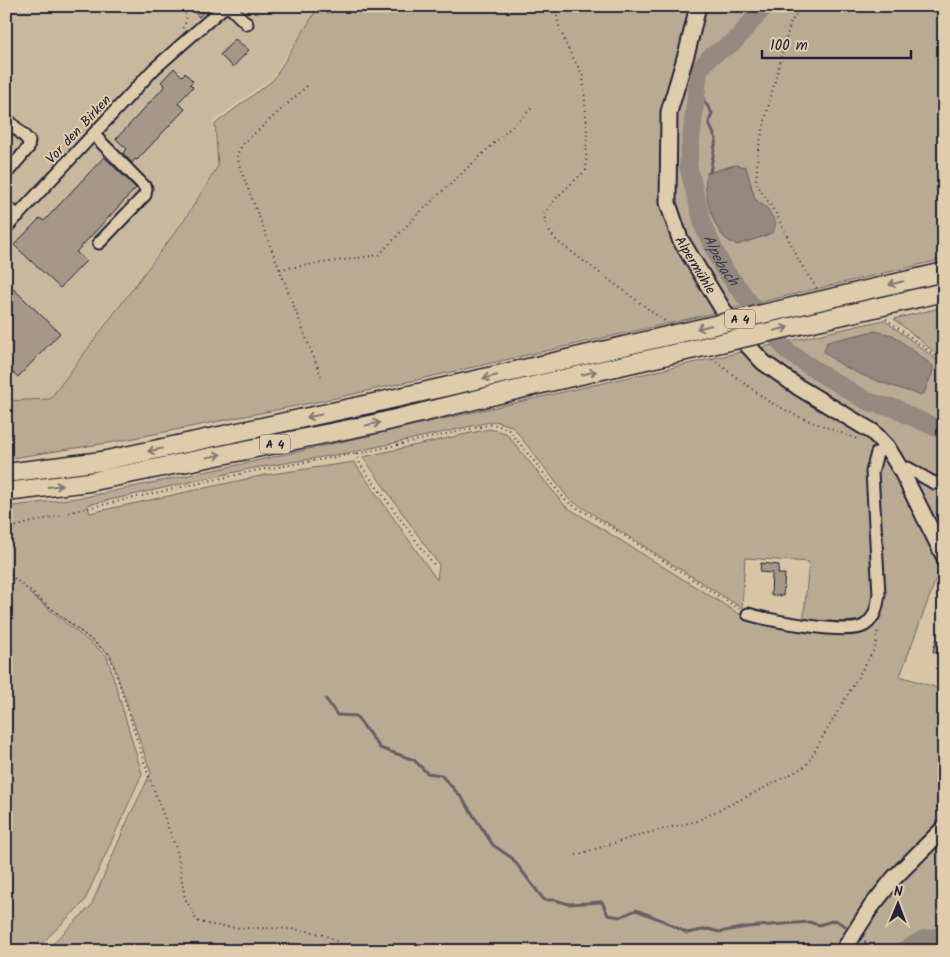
<svg xmlns="http://www.w3.org/2000/svg" width="950" height="957" font-family="Kalam,sans-serif">
<rect width="100%" height="100%" fill="#d7c5a6"/>
<filter id="ink" filterUnits="userSpaceOnUse"><feTurbulence type="fractalNoise" baseFrequency=".02" numOctaves="2"/><feDisplacementMap in="SourceGraphic" scale="10" xChannelSelector="R" yChannelSelector="G"/><feConvolveMatrix kernelMatrix="1 2 1 2 8 2 1 2 1" color-interpolation-filters="sRGB"/></filter>
<g filter="url(#ink)">
<path fill="#c8b89d" d="M6,6H319L272,77L213,121L217,165L182,220L49,399L6,401Z"/>
<path fill="#b9aa94" stroke="#6e6668" fill-rule="evenodd" d="M319,6H944V259L684,320L331,399L114,442L6,459V401L50,399L184,220L218,166L215,124L273,80Z
M944,307V360L894,319Z
M884,320L944,365V480L898,474L944,484V565L942,563L900,676L944,690V951H45L91,906L129,817L151,773L110,655L53,610L29,593L107,656L142,774L84,902L34,951H6V507L85,497L242,464ZM495,421L512,426L569,499L742,608L745,558L809,562L803,625L744,617L565,506L506,433L489,429L363,457L439,565L437,580L354,462L265,475L90,513L87,505L249,469L353,452Z"/>
<path fill="#94887f" stroke="#665f64" d="M735,165L746,167L755,199L767,208L776,223L773,232L765,236L737,245C733,243 727,241 724,237C712,225 702,189 707,173Z
M874,331L893,335L933,366V371L924,393L919,395C888,384 850,375 824,352L827,342Z"/>
<g fill="none" stroke-linecap="round" stroke-linejoin="round">
<path stroke="#665f64" stroke-width="3" d="M698,81L702,86L704,101L712,113L709,123L716,139L710,172
M326,699L337,715L356,716L380,748L414,760L427,773L441,775L462,798L493,845L512,858L544,900H555L569,904L602,902L608,915L620,917L636,910L664,921L687,933L708,929L719,932L747,927L809,922L819,925L835,920L847,927
M865,942L868,951"/>
<g stroke="#94887f" stroke-width="18">
<path id="s1" d="M765,6L734,42L711,56L699,70L688,166L704,228L723,268L787,351L823,375L867,401L884,406L896,408L905,414L944,431"/>
<path d="M903,951L924,939L934,938L944,934"/>
</g>
</g>
<path fill="#a59888" stroke="#22223b" d="M188,6H209L199,17Z
M235,39L249,50L233,67L220,55Z
M174,68L182,76L185,73L193,81L190,84L193,87L178,103L185,109L137,160L135,159L132,163L123,153L127,149L116,139L165,86L161,82Z
M104,157L136,188L76,252L86,261L60,288L14,245L40,218L44,221Z
M6,282L60,333L18,377L6,366Z
M761,563L779,565L778,574H785L783,596L771,595L772,573L760,572Z
M936,640L944,642V655L933,652Z"/>
<g fill="none" stroke-linecap="round" stroke-linejoin="round">
<g stroke="#22223b" stroke-width="15">
<path id="minor" d="M6,118L29,141L28,148L6,174
M94,135L146,188L145,195L99,243
M6,206L18,216
M6,228L154,69L223,8L230,7L247,24
M901,470L908,468L934,483L944,482
M748,614C767,620 851,636 865,625C876,617 877,606 879,594L872,472L877,453L887,447"/>
</g>
<g stroke="#22223b" stroke-width="19">
<g id="major">
<path id="s2" d="M698,6L688,48L669,112L668,203L680,239L739,336L763,362L798,387L873,432L887,447L901,470L944,556"/>
<path d="M843,951L871,907L895,877L944,828"/>
</g>
</g>
<g stroke="#22223b" stroke-width="21">
<path id="highway" d="M6,473L102,461L374,403L537,366
M6,492L89,482L379,423L541,384"/>
</g>
<path stroke="#22223b" stroke-width="2" stroke-dasharray="1 4" stroke-linecap="butt" d="M178,6C189,16 188,17 182,30
M555,6L558,23L567,47L583,76L587,128L586,170L557,197L544,214L547,229L558,242L666,322
M801,6L790,24L771,96L758,150L756,183L777,215L799,261L817,289
M307,86L243,144L237,154L240,168L321,376
M280,269L379,255L418,214L534,106
M886,319L944,362
M712,359L768,401L797,416L860,440
M356,453L360,464L434,565
M6,529L79,510L254,471L365,452L493,424L508,429L567,502L606,524L739,609
M6,572L110,655L148,774L177,851L185,898L197,921C239,935 284,921 326,936C334,938 342,946 348,951
M576,855L643,834L697,821L774,783L806,766L876,646L878,628
M811,951L820,946L833,943"/>
<use href="#minor" stroke="#dfccaa" stroke-width="11"/>
<use href="#major" stroke="#dfccaa" stroke-width="15"/>
<use href="#highway" stroke="#dfccaa" stroke-width="18"/>
<g stroke="#22223b" stroke-width="21" stroke-linecap="butt">
<path id="highway-bridge" d="M537,366L944,272
M541,384L944,292"/>
</g>
<use href="#highway-bridge" stroke="#dfccaa" stroke-width="18"/>
</g>
<defs><path id="oneway-shaft" d="M-6 0H5M1.5-3L5.5 0L1.5 3" fill="none" stroke-width="1.6" stroke-linecap="round" stroke-linejoin="round" transform="scale(1.25)"/></defs>
<g stroke="#807772">
<use href="#oneway-shaft" transform="translate(896 283) rotate(167)"/>
<use href="#oneway-shaft" transform="translate(704 327) rotate(167)"/>
<use href="#oneway-shaft" transform="translate(781 329) rotate(-13)"/>
<use href="#oneway-shaft" transform="translate(589 373) rotate(-13)"/>
<use href="#oneway-shaft" transform="translate(490 377) rotate(167)"/>
<use href="#oneway-shaft" transform="translate(314 416) rotate(168)"/>
<use href="#oneway-shaft" transform="translate(373 424) rotate(-12)"/>
<use href="#oneway-shaft" transform="translate(155 450) rotate(168)"/>
<use href="#oneway-shaft" transform="translate(214 456) rotate(-12)"/>
<use href="#oneway-shaft" transform="translate(55 486) rotate(-7)"/>
</g>
</g>
<g text-anchor="middle" stroke-width="4" stroke-linejoin="round" paint-order="stroke">
<g fill="#dfccaa" stroke="#5b555c" stroke-width="1">
<rect x="725" y="309.5" width="30" height="19" rx="4"/>
<rect x="260" y="434.5" width="30" height="19" rx="4"/>
</g>
<g font-size="12" font-weight="bold" fill="#22223b">
<text x="740" y="323">A 4</text>
<text x="275" y="448">A 4</text>
</g>
<g font-size="14" fill="#22223b" stroke="#dfccaa">
<text transform="translate(78 129) rotate(-47)" y="5">Vor den Birken</text>
<text dy="5" stroke="none"><textPath href="#s2" startOffset="269">Alpermühle</textPath></text>
</g>
<g font-size="15" font-style="italic" fill="#3e3c4c" stroke="#dfccaa">
<text dy="5" stroke="none"><textPath href="#s1" startOffset="290">Alpebach</textPath></text>
</g>
</g>
<rect width="950" height="957" fill="none" stroke="#dfccaa" stroke-width="25"/>
<rect x="12" y="12" width="925" height="932" fill="none" stroke="#22223b" stroke-width="2" filter="url(#ink)"/>
<g transform="translate(898 904) rotate(1)" stroke="#dfccaa" stroke-width="4" paint-order="stroke">
<path d="M0-4L9 19L0 12L-9 19Z" fill="#22223b"/>
<text y="-8" font-size="14" font-weight="bold" text-anchor="middle" fill="#22223b">N</text>
</g>
<path d="M762 50v8h149v-8" fill="none" stroke="#22223b" stroke-width="2.5"/>
<text x="770" y="50" font-size="15" fill="#22223b" stroke="#dfccaa" stroke-width="4" paint-order="stroke">100 m</text>
</svg>
